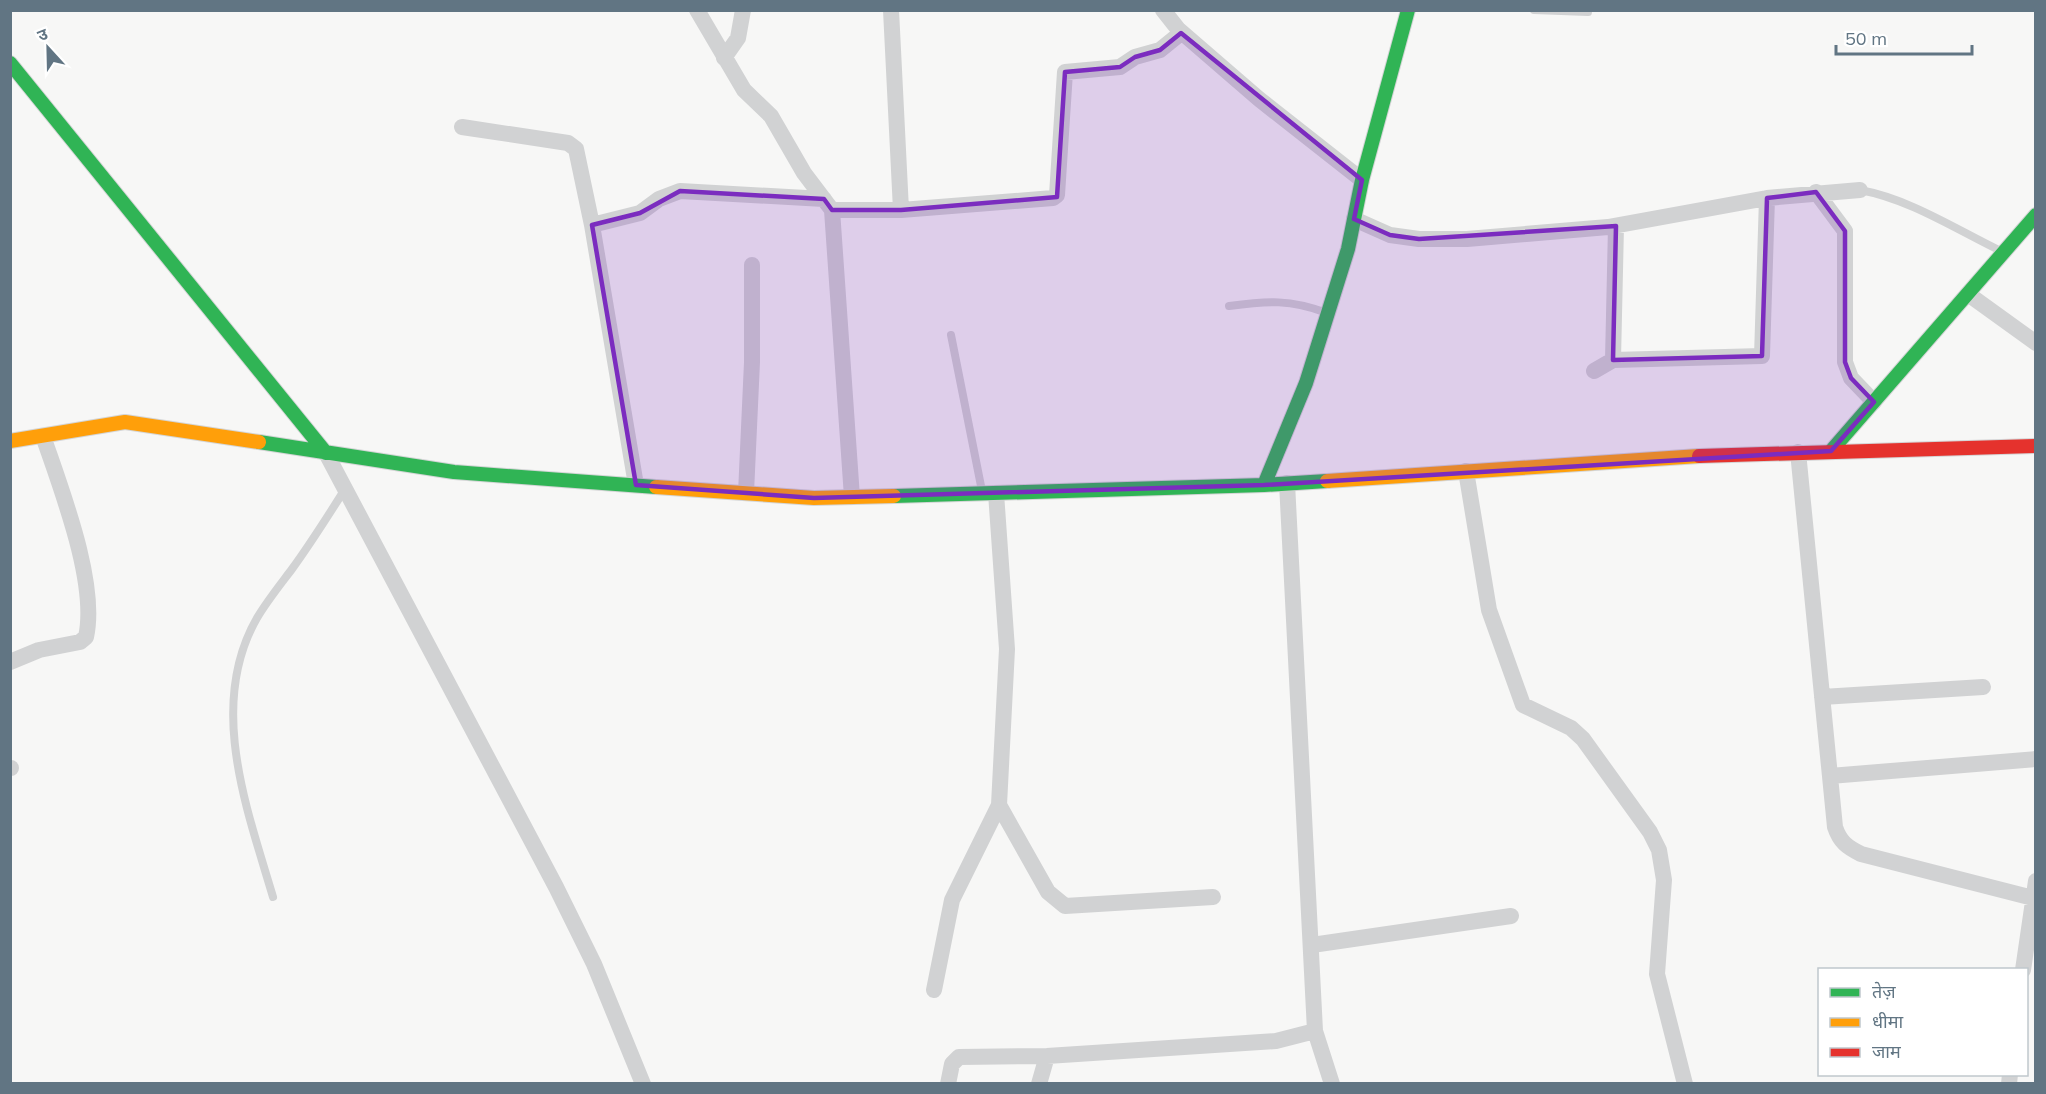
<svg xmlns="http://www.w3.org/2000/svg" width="2046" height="1094" font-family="Mulish,'Noto Sans Devanagari',sans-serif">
<rect width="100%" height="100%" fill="#f7f7f6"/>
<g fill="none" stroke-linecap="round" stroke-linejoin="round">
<g stroke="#d4d5d6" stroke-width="16">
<path id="fast" d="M10,63L326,453
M259,442L454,472L656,487
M1831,451L2036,215
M1264,485L1306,383L1348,249L1362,180L1408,10
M894,496L1264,485L1327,481"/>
</g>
<g stroke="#d4d5d6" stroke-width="16">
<path id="slow" d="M10,441L125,422L259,442
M1327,481L1699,456
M656,487L814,498L894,496"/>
</g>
<g stroke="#d4d5d6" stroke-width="16">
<path id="jam" d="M1699,456L2036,446"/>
</g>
<path stroke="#d1d2d3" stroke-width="8" d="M1534,10L1588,12
M1860,190C1910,199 1957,230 2003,252
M1229,306C1268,301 1290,299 1327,313
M951,335L982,491
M273,897C247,809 207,705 257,618C267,601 280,585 292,569C311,543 328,516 345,489"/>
<path stroke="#d1d2d3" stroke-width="16" d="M697,10L744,90L771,116L804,173L832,210
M891,10L901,210
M1163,10L1178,29L1259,99L1362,180
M724,58L738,38L743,10
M462,127L568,143L576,149L592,225L636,485
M1816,192L1845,231V362L1851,378L1874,402
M1354,219L1390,235L1419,239H1467L1608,227L1767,198L1860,190
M592,225L640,213L659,199L680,191L824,199
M1616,226L1613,360L1762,356L1767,198
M1968,294L2036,343
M1594,371L1613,360
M1798,452L1835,827C1840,842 1847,847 1861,854L2033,898
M326,453L556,887L594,964L643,1084
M1466,471L1489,610L1523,705L1571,728L1583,739L1650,832L1659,850L1664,880L1657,974L1685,1084
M746,493L752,362V265
M852,497L832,210H901L1053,198L1057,195L1065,72L1120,67L1135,57L1160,50L1181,33
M10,662L39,650L80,642L86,637C98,583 61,489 43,436
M1822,697L1983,687
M10,768H11
M1830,776L2036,759
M999,805L1048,892L1065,906L1213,897
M1312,945L1511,916
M2023,970L2036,881
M934,990L952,900L999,805L1007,649L996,493
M1315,1031L1332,1084
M948,1084L952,1064L959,1057L1047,1056L1276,1041L1315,1031L1287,483
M1039,1084L1047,1056
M2009,1084L2010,1074"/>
<use href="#fast" stroke="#30b455" stroke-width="14"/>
<use href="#slow" stroke="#ff9f0a" stroke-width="14"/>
<use href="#jam" stroke="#e5322d" stroke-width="14"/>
</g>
<path fill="#7b2cbf" fill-opacity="0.2" stroke="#7b2cbf" stroke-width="4.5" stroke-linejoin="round" d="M1181,33L1362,180L1354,219L1390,235L1419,239L1616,226L1613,360L1762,356L1767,198L1816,192L1845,231V362L1851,378L1874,402L1831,451L1264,485L814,498L636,485L592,225L640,213L680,191L824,199L832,210H901L1057,197L1065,72L1120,67L1135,57L1160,50Z"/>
<rect width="2046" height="1094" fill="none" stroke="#617583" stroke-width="24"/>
<rect x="1818" y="968" width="210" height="108" fill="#ffffff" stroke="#c0c8cd" stroke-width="1.5"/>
<rect x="1830" y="988" width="30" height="9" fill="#30b455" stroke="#c0c8cd" stroke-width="1.5"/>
<text x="1872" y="998" font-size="18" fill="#617583">तेज़</text>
<rect x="1830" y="1018" width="30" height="9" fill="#ff9f0a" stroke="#c0c8cd" stroke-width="1.5"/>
<text x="1872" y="1028" font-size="18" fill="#617583">धीमा</text>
<rect x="1830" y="1048" width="30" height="9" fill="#e5322d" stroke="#c0c8cd" stroke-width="1.5"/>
<text x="1872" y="1058" font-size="18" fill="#617583">जाम</text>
<g transform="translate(48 48) rotate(338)" stroke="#ffffff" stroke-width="4.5" paint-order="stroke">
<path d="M0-4.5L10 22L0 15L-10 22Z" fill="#617583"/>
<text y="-9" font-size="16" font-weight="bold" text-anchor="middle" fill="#617583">उ</text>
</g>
<path d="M1836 45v9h136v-9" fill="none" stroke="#617583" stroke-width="3"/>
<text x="1845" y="45" font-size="18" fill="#617583" stroke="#ffffff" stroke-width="4.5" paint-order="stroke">50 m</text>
</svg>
